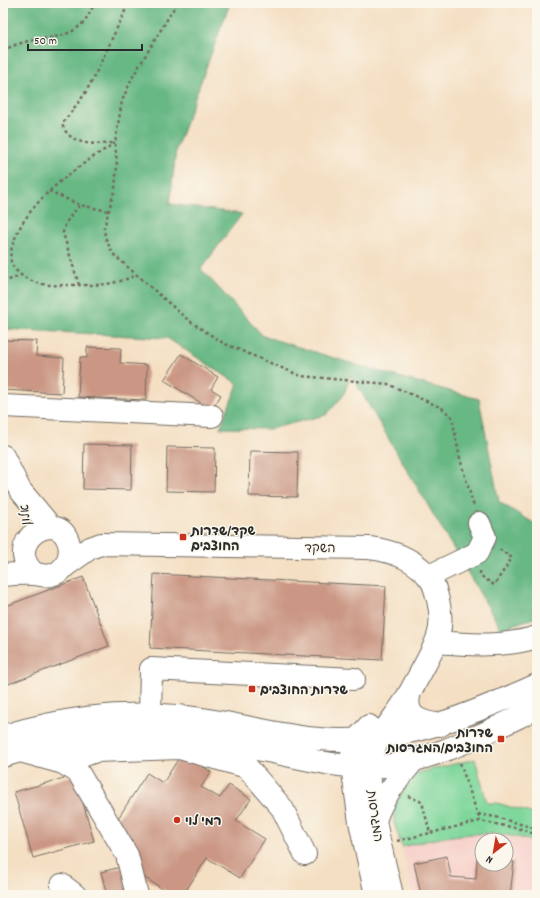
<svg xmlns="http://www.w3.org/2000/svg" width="540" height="898" font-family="Dekko,'Playpen Sans Hebrew',sans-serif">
<rect width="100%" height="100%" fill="#fbf7ec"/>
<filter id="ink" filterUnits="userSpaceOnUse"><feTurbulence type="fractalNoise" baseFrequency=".025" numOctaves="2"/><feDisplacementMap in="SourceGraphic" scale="8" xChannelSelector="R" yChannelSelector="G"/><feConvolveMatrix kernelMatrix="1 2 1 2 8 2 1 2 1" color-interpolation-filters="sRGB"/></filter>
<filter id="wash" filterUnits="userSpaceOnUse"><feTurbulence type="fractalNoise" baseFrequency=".012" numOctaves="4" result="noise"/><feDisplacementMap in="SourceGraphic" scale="16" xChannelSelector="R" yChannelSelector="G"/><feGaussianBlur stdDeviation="0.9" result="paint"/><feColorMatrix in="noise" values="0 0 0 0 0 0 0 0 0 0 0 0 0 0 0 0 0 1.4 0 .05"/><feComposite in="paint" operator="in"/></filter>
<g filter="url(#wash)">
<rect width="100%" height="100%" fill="#f4dfc3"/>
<path fill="#f7d0ca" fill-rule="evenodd" d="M475,833L526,839L537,843V895H414L402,847L439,837ZM482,840H506V864H482Z"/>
<path fill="#80d79c" stroke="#568164" d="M475,759L487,803H497L537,815V843C493,826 446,835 402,847L394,822V804L417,773Z"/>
<path fill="#68b884" stroke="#4a7258" d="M3,3H230L176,149L170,204L242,214L201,269L263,336L373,370L479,399L499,502L537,525V617L501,629L351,375L343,396L326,415L270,429L220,428L238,384L167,338L3,329Z"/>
<g id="blocks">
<path fill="#cb9784" d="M4,340L37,341L36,356L64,358L62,393L3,390Z
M87,347L121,348L120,363L147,365L146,400L78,397L80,357L87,358Z
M181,354L218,377L211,389L221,395L212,410L164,380Z
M84,444L132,445L131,490L83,489Z
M167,447L215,448L214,492L166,491Z
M250,451L298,452L297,497L249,496Z
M154,574L386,586L382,660L150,648Z
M83,577L109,646L3,686V607Z
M182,753L211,772L201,787L220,798L229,785L251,799L236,821L265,839L240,878L207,858L183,895H172L139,874L117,820L147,773L163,783Z
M75,775L94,841L33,858L14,792Z
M447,856L451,877L476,879L477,858L482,859V864H506V861L514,862L510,895H421L414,863Z
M125,866L133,895H107L101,872Z"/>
</g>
</g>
<g filter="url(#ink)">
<use href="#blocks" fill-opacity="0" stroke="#716a60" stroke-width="1"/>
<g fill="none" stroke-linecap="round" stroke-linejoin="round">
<g stroke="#716a60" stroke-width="24">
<path id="minor" d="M3,406L212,416
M3,456L20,490L51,527
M65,566L90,548L101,544L369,548C394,551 416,559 431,580C435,586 436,593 438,600C446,632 434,647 420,674C413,686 407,699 399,710C389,724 377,738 372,755C363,788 384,860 392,895
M3,575C13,574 23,573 33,574C40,574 45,577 51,575C65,572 72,557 69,544C58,504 0,544 35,574
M429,576L477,553L485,537L479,523
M437,642C470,645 505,647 537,637
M150,715L151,669L354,679
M369,726L357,739L351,759L360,822L376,895
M20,751L63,763L78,772L127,855L137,895
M63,763L96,751L179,748L247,767L282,808L305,854
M62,885L75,895"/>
</g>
<g stroke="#716a60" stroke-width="24">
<path id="major" d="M409,695C405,718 420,722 441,725
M3,736C62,719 114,711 176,716C231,720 285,740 341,740C411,740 474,713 537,685
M3,756C58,739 109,730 167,734C199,737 231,745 262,750C298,757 333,767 370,767C425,766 487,732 537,708
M375,821C382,797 399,778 414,760"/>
</g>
<path stroke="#716a60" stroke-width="2.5" stroke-dasharray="3 3" stroke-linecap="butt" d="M177,3L132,78L122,101L115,143L117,165L115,188L104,228L105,237L113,254L188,320L223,343L301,376L388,384L442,408L452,417L460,459L474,507
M3,51C38,29 77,51 94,3
M112,143C93,145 69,145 62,124L84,95L94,77L125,11L126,3
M115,143C77,167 25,201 12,247C10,255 9,262 15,269C27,284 47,286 65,285C92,285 111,287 136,275
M49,191L80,205L108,211
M3,282L20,276
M79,285L63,233C65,221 72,214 80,205
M480,571V575L494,585L512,558L499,549
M460,763L480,821
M408,796L422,802L430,833L480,821L521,829L537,835
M478,814L496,817L537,829
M397,841L430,833"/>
<use href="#minor" stroke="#fff" stroke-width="22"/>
<use href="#major" stroke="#fff" stroke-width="22"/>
</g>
</g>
<g fill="#c8321e" stroke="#fbf7ec" stroke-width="1.5">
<rect x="179" y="533" width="8" height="8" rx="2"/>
<rect x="248" y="685" width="8" height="8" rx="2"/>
<rect x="497" y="735" width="8" height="8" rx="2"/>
<circle cx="177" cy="820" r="4"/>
</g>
<g text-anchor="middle" stroke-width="3" stroke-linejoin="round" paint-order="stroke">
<g font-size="13" fill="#2b2b2b" stroke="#fbf7ec">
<text transform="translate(24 515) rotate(-95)" y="5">אלון</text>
<text transform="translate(320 547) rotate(1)" y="5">השקד</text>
<text transform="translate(376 816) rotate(82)" y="5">המגרסות</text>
</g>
<g font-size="13" font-weight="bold" fill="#2b2b2b" stroke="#fbf7ec" text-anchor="start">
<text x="191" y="535">שקד/שדרות<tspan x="191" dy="15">החוצבים</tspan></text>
<text x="260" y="694">שדרות החוצבים</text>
<text x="493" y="737" text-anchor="end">שדרות<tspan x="493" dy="15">החוצבים/המגרסות</tspan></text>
<text x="185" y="825">רמי לוי</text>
</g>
</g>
<rect width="540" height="898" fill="none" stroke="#fbf7ec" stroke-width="16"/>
<g transform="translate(494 852) rotate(211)"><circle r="19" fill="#fbf7ec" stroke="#a8a59f"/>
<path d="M0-3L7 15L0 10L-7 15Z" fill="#c8321e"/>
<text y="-6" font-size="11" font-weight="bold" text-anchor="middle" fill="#2b2b2b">N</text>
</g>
<path d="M28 44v6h114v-6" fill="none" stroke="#2b2b2b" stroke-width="2"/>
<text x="34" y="44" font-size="12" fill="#2b2b2b" stroke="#fbf7ec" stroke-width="3" paint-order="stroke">50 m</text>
</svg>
